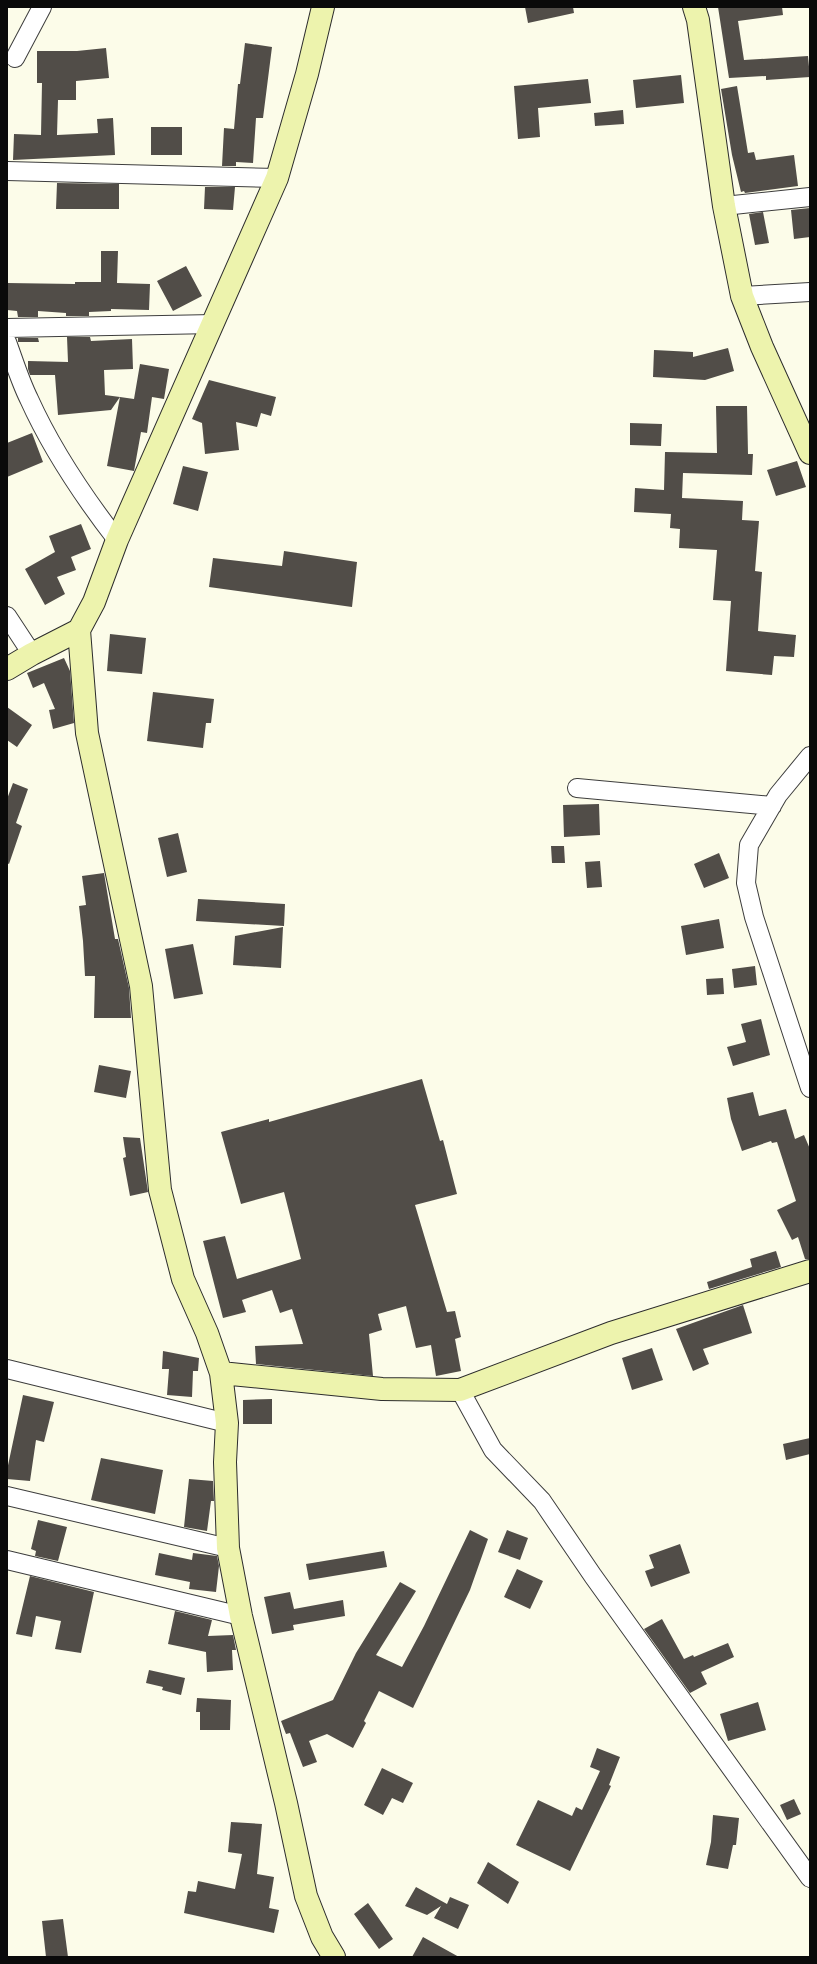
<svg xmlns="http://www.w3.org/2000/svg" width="817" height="1964" font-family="Lora,serif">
<rect width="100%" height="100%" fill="#fcfce9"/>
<path fill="#514d48" d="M525,7H573L574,13L528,23Z
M718,7H782L783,15L738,21L744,60L808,56L810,77L766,80V76L729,78Z
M245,43L272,47L263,118H256L253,163L236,162V166H222L224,128L234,129L238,84H240Z
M106,48L109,78L76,81V100H58L57,135L98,133L97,119L113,118L115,155L13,160L14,134L41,135L42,83H37V51H77Z
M681,75L684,103L636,108L633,80Z
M588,79L591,103L538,108L540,137L518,139L514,86Z
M737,86L748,153L754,152L756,160L794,155L798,186L745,193L744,191L741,192L732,155L721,89Z
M623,110L624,124L595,126L594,113Z
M151,127H182V155H151Z
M57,183L119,184V209H56Z
M205,187H235L233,210L204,209Z
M810,208V237L794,239L791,210Z
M763,212L769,243L755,245L749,214Z
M101,251H118L117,283L150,284L149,310L111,309V311L89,312V316H66V313L38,311V317H18L17,311L7,310V283L75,284V282H101Z
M186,266L202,296L173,311L157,281Z
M67,337H90L91,341L132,339L133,369L104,370L105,395L120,397L111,410L58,415L55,375H30L28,369V361L68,362Z
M18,338H38L39,342H18Z
M728,348L734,371L705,380L653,377L654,350L693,352V357Z
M140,364L169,369L164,399L152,397L147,433L141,432L134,471L107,466L120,397L134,399Z
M209,380L276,397L271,416L261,413L257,427L236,422L239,450L205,454L202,423L192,419Z
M716,406H747L748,454H753L752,475L683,473L682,498L743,501L742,520L759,521L755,571L762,572L758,631L796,635L794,657L774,656L772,675L726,671L731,601L713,600L717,550L679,548L680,529L670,528L671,514L634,512L635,488L664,490L665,452L717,453Z
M630,423L662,424L661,446L630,445Z
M32,433L43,462L7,477V443Z
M797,461L806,487L776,496L767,470Z
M183,466L208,472L198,511L173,504Z
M81,524L91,549L71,557L76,570L57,577L65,594L45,605L25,569L55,552L49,536Z
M284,551L357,562L352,607L209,587L213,558L282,566Z
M110,634L146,638L142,674L107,671Z
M64,658L70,671L74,723L53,729L49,710L55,709L44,683L33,688L27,673Z
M153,692L214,699L211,723H206L203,748L147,741Z
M7,707L32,725L17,747L7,740Z
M13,783L28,789L16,823L22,826L9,864L7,863V799Z
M599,804L600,835L564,837L563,805Z
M178,833L187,872L167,877L158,838Z
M551,846H564L565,863H552Z
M719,853L729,878L704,888L694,864Z
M600,861L602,887L587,888L585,862Z
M104,873L115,939H118L129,988L131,1018H94L95,976H85L83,941L79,906L86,905L82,876Z
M198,899L285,904L284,926L196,921Z
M719,919L724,948L686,955L681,926Z
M283,927L281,968L233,965L235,936Z
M193,944L203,994L174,999L165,949Z
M755,966L757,985L734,988L732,969Z
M723,978L724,994L707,995L706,979Z
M761,1019L770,1055L733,1066L727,1047L746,1042L741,1024Z
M99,1065L131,1071L126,1098L94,1092Z
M422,1079L440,1141L443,1140L457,1194L415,1205L447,1312L455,1311L461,1337L455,1339L461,1371L436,1376L431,1345L416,1348L406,1306L378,1314L382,1330L369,1334L373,1376L256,1364L255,1346L303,1344L292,1309L280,1313L272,1290L242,1300L246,1312L223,1318L203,1241L225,1236L237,1279L301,1259L284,1192L241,1204L221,1132L269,1119V1122Z
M753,1092L759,1116L786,1109L795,1139L804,1135L810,1149V1259H805L798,1237L792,1240L777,1210L796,1201L777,1142L772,1143L771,1141L742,1151L731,1119L727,1098Z
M123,1137L140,1138L148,1192L130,1196L123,1158L126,1157Z
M776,1251L781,1267L709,1289L707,1282L752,1267L750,1259Z
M743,1305L752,1333L703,1349L709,1364L693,1371L676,1329Z
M652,1348L663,1380L632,1390L622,1358Z
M163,1351L199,1358L198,1371H193L192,1397L167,1395L169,1369H162Z
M23,1395L54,1402L44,1442L36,1440L30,1481L7,1479V1470Z
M272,1399V1424H243V1400Z
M810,1438V1454L786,1460L783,1444Z
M101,1458L163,1470L155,1514L91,1500Z
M189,1479L213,1481L214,1501H211L207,1531L184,1527Z
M38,1520L67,1527L58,1561L35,1556L36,1551L31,1549Z
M470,1530L488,1539L470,1590L413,1708L379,1691L364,1721L366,1723L353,1748L327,1734L309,1741L317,1762L303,1767L290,1733L286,1734L281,1721L333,1700L356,1653L400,1582L416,1591L376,1655L402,1667L424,1626Z
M507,1530L528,1538L520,1560L498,1552Z
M680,1544L690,1573L651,1587L645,1571L654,1568L649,1555Z
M384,1551L387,1567L309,1580L306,1564Z
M159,1553L192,1560L193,1553L217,1556L219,1566L216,1592L189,1589L190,1582L155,1575Z
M517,1569L543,1581L530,1609L504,1597Z
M30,1576L94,1592L81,1653L55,1649L61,1621L36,1616L32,1637L16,1634Z
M290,1592L294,1609L343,1600L345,1616L293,1625L294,1630L272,1634L264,1597Z
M175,1611L212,1620L208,1636L233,1635L236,1650H232L233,1670L207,1672L206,1652L168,1644Z
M662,1619L684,1659L693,1655L694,1657L728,1643L734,1657L701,1672L707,1684L690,1693L644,1629Z
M149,1670L185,1678L181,1695L162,1690L163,1687L146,1683Z
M197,1698L231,1700L230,1730H200V1712H196Z
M758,1702L766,1730L728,1741L720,1714Z
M597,1748L620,1757L609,1785L611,1786L570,1871L516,1845L538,1800L572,1816L576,1807L582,1810L600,1771L590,1767Z
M382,1768L413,1783L403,1803L392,1798L383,1815L364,1805Z
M794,1799L801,1814L787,1820L780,1805Z
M713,1815L739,1818L736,1845H733L728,1869L706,1865L711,1842Z
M231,1822L262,1824L257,1874L274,1877L269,1908L279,1910L274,1933L184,1913L188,1891L196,1892L198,1881L235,1889L242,1854L228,1852Z
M488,1862L519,1882L508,1904L477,1883Z
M416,1887L447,1904L450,1897L469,1905L458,1929L434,1918L441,1906L427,1915L405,1906Z
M368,1903L393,1939L379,1949L354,1914Z
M63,1919L68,1957H46L42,1921Z
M423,1937L459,1957H412Z"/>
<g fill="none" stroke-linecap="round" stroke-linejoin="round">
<g stroke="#3d3d3d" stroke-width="20">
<path id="street" d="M15,58L42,7
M7,171L277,178
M724,206L810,197
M742,296L810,292
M7,328L214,324
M7,342C14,361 20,381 29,399C52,450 83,496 117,540
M7,616L32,654
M810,756L778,795L749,845L746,883L754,917L810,1088
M577,788L772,806
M7,1369L227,1423
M460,1390L493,1450L542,1501L593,1576L810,1878
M7,1496L228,1548
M7,1560L241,1616"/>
</g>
<g stroke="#2c2c2c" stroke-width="24">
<path id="secondary" d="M323,7L307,74L277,178L117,540L94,602L79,630L87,733L141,986L160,1190L183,1279L207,1333L221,1373L227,1423L225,1462L228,1548L241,1616L286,1803L306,1896L322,1937L334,1957
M694,7L698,20L724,206L742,296L762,347L810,453
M7,669L32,654L79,630
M221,1373L382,1389L460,1390L611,1333L810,1271"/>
</g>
<use href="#street" stroke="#fff" stroke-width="18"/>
<use href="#secondary" stroke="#edf3ad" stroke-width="22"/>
</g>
<rect width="817" height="1964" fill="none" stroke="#0a0a0a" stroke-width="16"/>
</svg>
